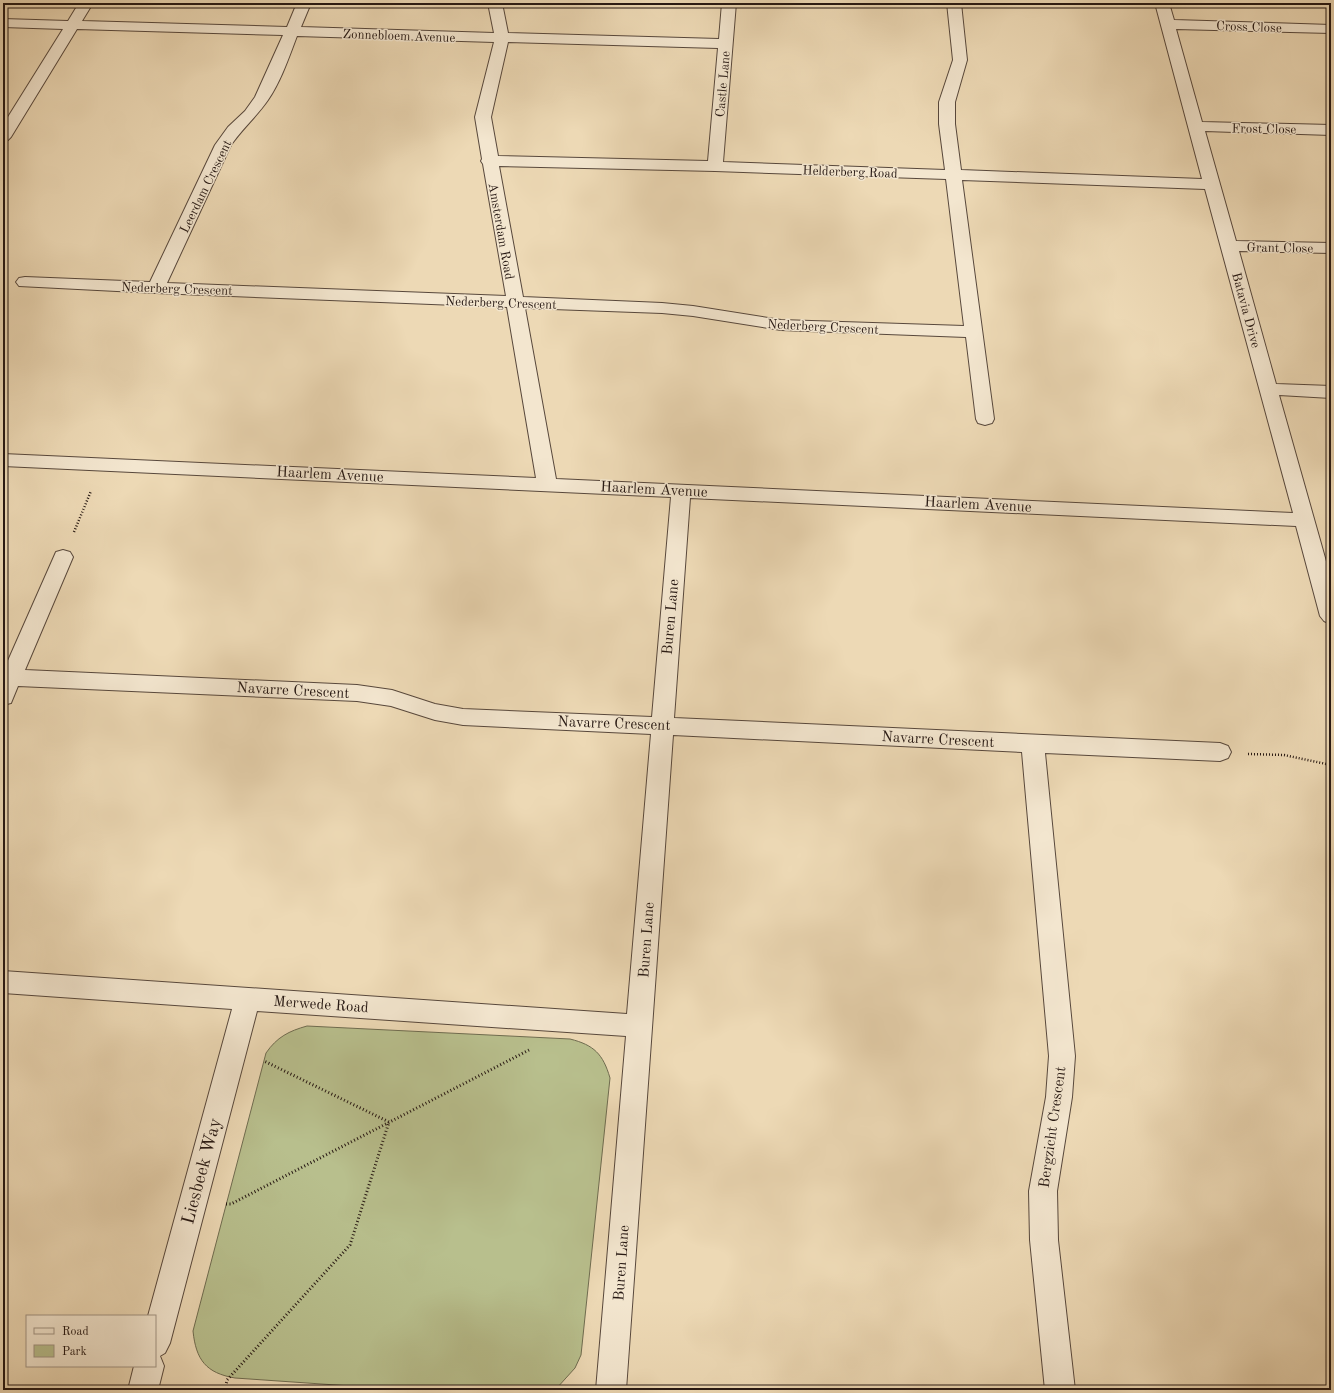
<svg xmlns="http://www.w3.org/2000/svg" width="1334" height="1393" font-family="'Old Standard TT',serif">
<rect width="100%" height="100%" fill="#edd9b5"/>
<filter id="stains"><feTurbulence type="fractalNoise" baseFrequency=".005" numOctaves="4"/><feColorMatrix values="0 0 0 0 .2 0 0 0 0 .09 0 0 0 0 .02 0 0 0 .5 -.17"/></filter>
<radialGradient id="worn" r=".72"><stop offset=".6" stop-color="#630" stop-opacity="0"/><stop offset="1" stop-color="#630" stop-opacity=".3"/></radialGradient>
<path fill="#b8bf8d" stroke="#6f6c50" d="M307,1026L570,1039C594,1045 603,1054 610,1078L581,1355L575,1368L556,1389L408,1390L235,1378C206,1373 196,1360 193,1331L266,1053C277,1037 289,1031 307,1026Z"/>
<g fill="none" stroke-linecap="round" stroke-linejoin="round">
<g stroke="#58483c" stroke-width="2">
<path id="street" d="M79,3H93L82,21L287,27L297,3H311L301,27L494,33L488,3H502L508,33L719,39L722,3H736L723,162L945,170L939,124V102L953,60L947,3H961L967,60L955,102V124L961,170L1202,179L1155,3H1169L1174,20L1331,25V33L1176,29L1202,122L1331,125V135L1205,131L1236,241L1331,243V253L1239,251L1276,384L1331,386V398L1279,395L1331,579V624L1324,621L1320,616L1296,526L690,498L674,718L1220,743L1228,746L1231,752L1228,758L1220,761L1045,753L1075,1056L1072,1097L1057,1191L1058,1240L1075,1390H1045L1030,1240L1029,1191L1046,1097L1049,1056L1022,752L673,735L626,1390H596L626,1036L257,1011L170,1343L165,1353L160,1356L164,1366L158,1390H128L134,1366H155V1316H148L232,1009L3,993V971L627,1014L651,734L463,725L435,720L391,706L357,701L18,686L11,703L3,705V672L56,552L63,550L70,552L73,557L25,670L357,685L392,690L435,704L463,709L652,717L671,497L3,466V454L536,478L507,307L156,293L19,286L16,282L19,278L25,277L150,282L215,145L228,127L245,111L255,97L283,35L77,29L11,137L8,140L3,142V125L63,29L3,27V19L68,21ZM297,36L494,42L475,117L482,159L481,161L483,164L506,296L167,283L231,145C242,129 257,116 268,100C281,81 289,57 297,36ZM508,42L718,48L708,161L498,156L491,117ZM499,166L715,171L946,179L964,326L781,320L693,306L662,303L523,297ZM962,180L1205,189L1293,513L556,479L525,308L662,313L693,316L781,330L966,337L976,419L978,423L985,425L992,423L994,419Z"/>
</g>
<path stroke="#261813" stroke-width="2.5" stroke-dasharray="1 2" stroke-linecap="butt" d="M74,532L91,491
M1248,754L1284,755L1331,765"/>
<path stroke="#261813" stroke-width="3" stroke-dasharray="1 2.5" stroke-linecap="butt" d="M226,1204H231L529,1050
M225,1390L227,1380L350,1245L389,1122L264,1061"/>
<use href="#street" fill="#f3e6cf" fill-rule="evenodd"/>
</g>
<g text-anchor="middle" stroke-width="3" stroke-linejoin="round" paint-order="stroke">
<g font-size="13" fill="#261813" stroke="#f3e6cf">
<text transform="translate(1249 26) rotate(2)" y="5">Cross Close</text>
<text transform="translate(399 35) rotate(2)" y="5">Zonnebloem Avenue</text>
<text transform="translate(722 84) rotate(-85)" y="5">Castle Lane</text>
<text transform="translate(1264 128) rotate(1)" y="5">Frost Close</text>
<text transform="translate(850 171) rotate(2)" y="5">Helderberg Road</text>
<text transform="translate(205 186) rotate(-64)" y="5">Leerdam Crescent</text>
<text transform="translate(502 231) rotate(80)" y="5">Amsterdam Road</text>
<text transform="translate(1280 247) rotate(1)" y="5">Grant Close</text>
<text transform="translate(177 288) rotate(2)" y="5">Nederberg Crescent</text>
<text transform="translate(501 302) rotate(2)" y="5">Nederberg Crescent</text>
<text transform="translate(1247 310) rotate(75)" y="5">Batavia Drive</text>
<text transform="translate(823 326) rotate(3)" y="5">Nederberg Crescent</text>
</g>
<g font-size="15" fill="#261813" stroke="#f3e6cf">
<text transform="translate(330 474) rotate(3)" y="5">Haarlem Avenue</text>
<text transform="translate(654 489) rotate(3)" y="5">Haarlem Avenue</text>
<text transform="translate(978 504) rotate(3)" y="5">Haarlem Avenue</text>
<text transform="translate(670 617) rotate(-85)" y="5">Buren Lane</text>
<text transform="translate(293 690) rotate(3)" y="5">Navarre Crescent</text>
<text transform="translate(614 723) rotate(2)" y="5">Navarre Crescent</text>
<text transform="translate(938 739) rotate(3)" y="5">Navarre Crescent</text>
<text transform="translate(646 940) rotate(-86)" y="5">Buren Lane</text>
<text transform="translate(321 1004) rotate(4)" y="5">Merwede Road</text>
<text transform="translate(1052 1127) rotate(-82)" y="5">Bergzicht Crescent</text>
<text transform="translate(621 1263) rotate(-86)" y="5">Buren Lane</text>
</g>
<g font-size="18" fill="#261813" stroke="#f3e6cf">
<text transform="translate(201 1171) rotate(-75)" y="6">Liesbeek Way</text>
</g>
</g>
<rect width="1334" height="1393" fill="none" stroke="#edd9b5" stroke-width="16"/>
<rect x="4" y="4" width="1326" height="1385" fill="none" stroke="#261813" stroke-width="2"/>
<rect x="8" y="8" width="1318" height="1377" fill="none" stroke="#261813"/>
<rect x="26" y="1315" width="130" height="52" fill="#f3e6cf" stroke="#a19484"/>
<rect x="34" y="1328" width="20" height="6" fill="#f3e6cf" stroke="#a19484"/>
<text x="62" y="1335" font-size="12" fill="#261813">Road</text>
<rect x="34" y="1345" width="20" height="12" fill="#b8bf8d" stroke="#a19484"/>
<text x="62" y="1355" font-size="12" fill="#261813">Park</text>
<rect width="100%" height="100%" filter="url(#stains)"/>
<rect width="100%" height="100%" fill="url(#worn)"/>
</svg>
